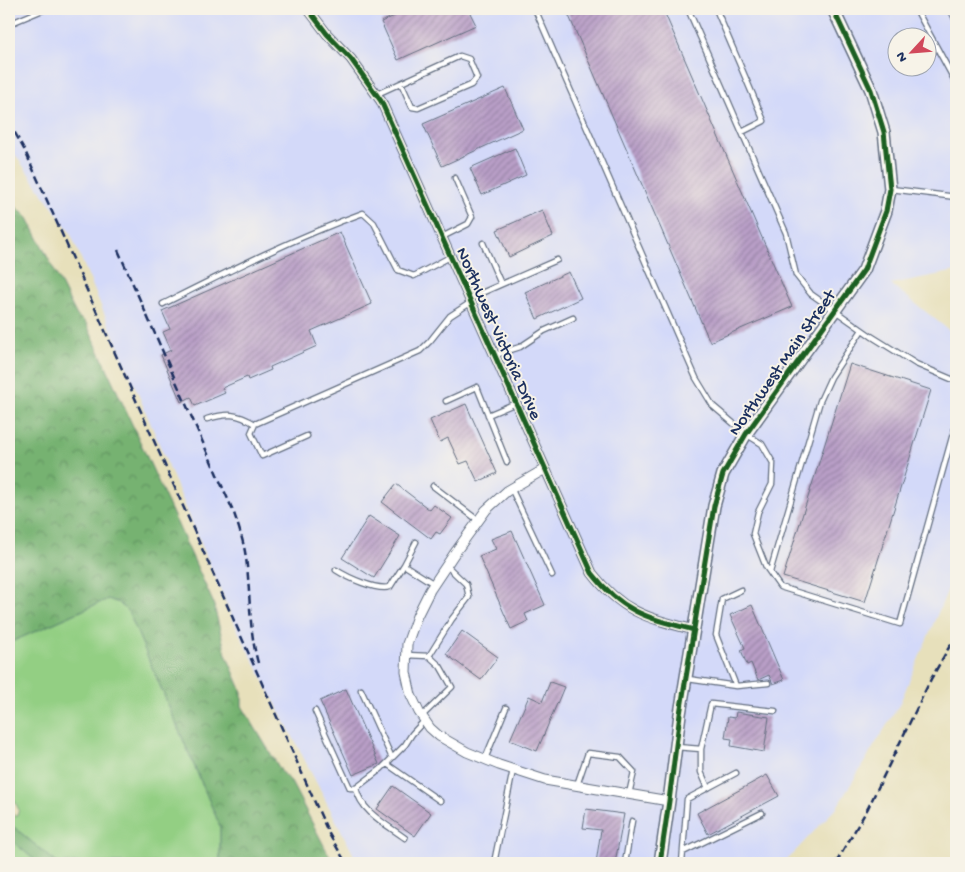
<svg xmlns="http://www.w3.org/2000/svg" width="965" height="872" font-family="'Gochi Hand',sans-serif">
<defs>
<pattern id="forest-crowns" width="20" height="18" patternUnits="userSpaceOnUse" patternTransform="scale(1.25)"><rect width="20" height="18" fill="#76b271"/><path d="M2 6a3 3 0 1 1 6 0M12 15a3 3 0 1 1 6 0" fill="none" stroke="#609160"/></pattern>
<pattern id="building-hatch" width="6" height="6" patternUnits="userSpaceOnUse" patternTransform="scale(1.25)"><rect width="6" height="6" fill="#b99fc7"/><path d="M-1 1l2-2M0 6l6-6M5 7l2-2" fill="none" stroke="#9682a5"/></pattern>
</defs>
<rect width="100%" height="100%" fill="#f7f3e8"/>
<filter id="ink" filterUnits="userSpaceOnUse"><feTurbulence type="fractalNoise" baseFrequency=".02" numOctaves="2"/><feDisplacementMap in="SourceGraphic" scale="10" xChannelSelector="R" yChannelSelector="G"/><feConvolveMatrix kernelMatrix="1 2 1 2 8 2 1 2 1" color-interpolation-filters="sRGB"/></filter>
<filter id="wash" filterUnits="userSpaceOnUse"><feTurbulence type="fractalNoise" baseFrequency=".0096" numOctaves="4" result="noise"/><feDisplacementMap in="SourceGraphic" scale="20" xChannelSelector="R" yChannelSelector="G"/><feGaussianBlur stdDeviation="1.12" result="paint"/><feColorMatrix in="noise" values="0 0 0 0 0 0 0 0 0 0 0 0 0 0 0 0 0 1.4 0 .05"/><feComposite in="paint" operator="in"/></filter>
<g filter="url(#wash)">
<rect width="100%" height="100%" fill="#e7e0bb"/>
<path fill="#d3d9f9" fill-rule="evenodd" d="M9,9H956V271L891,284L956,336V570L899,705L837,807L784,863H358L237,629L70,232L9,146ZM898,38H928V68H898Z"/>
<path fill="#93cf83" stroke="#577f70" d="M108,599L119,603L129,613L220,826V863H57L9,823V810L16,817L19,810L9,790V643Z
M9,838L38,863H16L9,857Z"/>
<path fill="url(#forest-crowns)" stroke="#487068" d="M9,192L16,207L28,218L77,316L86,323L213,602L226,654L242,692V706L283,774L290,780L333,863H220V826L129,613L119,603L108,599L9,643Z
M9,823L57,863H38L9,838Z"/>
<g id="blocks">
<path fill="url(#building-hatch)" d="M410,9H468L476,25L398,60L381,22Z
M566,9H663L792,307L710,342Z
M947,9H956V28Z
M505,88L523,129L442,166L423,124Z
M515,148L526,175L482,195L470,168Z
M542,210L553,236L509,257L497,230Z
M340,232L372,304L311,331L317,346L270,367L271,370L248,380L247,377L222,388L225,393L195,406L191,397L181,402L161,355L171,350L163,332L170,329L162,311Z
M569,272L581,298L537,319L525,292Z
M850,364L931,390L865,602L783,577Z
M466,404L497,473L478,482L468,461L460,464L448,438L440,442L430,420Z
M396,484L430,510L434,505L452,518L440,534L436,532L431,539L382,502Z
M369,516L400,536L374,578L342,558Z
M512,531L545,605L525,614L528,621L511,629L479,556L496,549L491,539Z
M752,605L784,680L773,684L769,675L758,680L751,663L747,665L741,650L745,648L730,615Z
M462,631L498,657L481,680L446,654Z
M550,682L564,687L537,751L510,740L529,696L542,702Z
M346,689L379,764L353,775L320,701Z
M736,712L769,717L764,752L731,746L732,739L725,738L728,717L735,718Z
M767,775L779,796L708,834L697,813Z
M393,786L431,813L415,836L377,809Z
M586,809L624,814L615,863H596L601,830L583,828Z"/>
</g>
</g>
<g filter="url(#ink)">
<use href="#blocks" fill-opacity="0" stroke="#626d7f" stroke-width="1"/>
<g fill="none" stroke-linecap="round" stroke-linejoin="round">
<g stroke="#626d7f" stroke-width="7">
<path id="service" d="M535,9L696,378L713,406L746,434L762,444L773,463L772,484L758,512L753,534L766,567L780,587L900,624L956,423
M688,9L786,233L796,275L811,294L871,336L916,364L956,381
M716,9L764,121L742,132
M916,9L956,83
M9,24L45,9
M377,94L460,56L469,59L477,78L471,85L418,108L412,107L401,83
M891,189L956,197
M442,237L468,224L472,217L455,178
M483,243L501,284
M470,298L557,260
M163,304C229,271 294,238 363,213L374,223L398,270L414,276L450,257
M495,355L520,347L544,331L573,318
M446,401L477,387L507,462
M488,415L516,403
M207,419C227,413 237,413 255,424
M307,436L262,456L251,433L255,424L420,351L430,341L450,316L470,303
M433,486L479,521
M511,488L552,575
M404,565L416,542
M336,570C347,577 376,591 390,587L404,565L434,584
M770,572L820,401L831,377L862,330
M406,655L429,656L440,666L452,687L422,716
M429,656L452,619L469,597L466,584L447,566
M688,679L736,686L716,635L722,599L741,590
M736,686L768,683
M361,690L392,758
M315,711L350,788H356L381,769L405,745L412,734L425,720
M676,747L701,749V772L708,788
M701,749L711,704L775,711
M485,759L506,708
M387,764L440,801
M577,785L588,753L620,757L634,772L629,794
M356,788C361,812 386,824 405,838
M683,852L762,813
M494,863L513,770
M625,863L632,821
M682,863L687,799L736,773
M720,863L722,862"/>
</g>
<g stroke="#626d7f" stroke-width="11">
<path id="minor" d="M308,9L327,34L351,59L381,101L592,573C623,613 648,618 694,630
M545,469L507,491L486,510L454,554L430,590L417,616L407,644L406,672L411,695L419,712L430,728L439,736L467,752L499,765L545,780L669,801"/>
</g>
<g stroke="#626d7f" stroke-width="14">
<path id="tertiary" d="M660,863L669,801L680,714L714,506L723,474L746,434L864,270L886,211L890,189L884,132L871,90L833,9"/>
</g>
<use href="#service" stroke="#fff" stroke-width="4.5"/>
<use href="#minor" stroke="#fff" stroke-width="9"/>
<use href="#tertiary" stroke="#fff" stroke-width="11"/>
<path stroke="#1b2f5e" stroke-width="2.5" stroke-dasharray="8 4" stroke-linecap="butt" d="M9,122L25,151L329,834L346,863
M118,250L234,513C239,528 244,543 246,558C251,595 248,626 258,663
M836,863L868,808L931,679L956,635"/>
<g stroke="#f7f3e8" stroke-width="8">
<path id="cycleway" d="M308,9L327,34L351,59L381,101L592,573C623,613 648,618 694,630
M660,863L669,801L680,714L714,506L723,474L746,434L864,270L886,211L890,189L884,132L871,90L833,9"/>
</g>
<use href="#cycleway" stroke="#1b5e20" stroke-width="5"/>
</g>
</g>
<g text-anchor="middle" stroke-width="4" stroke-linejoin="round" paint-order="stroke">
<g font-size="18" fill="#1b2f5e" stroke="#f7f3e8">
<text transform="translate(500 333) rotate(66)" y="6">Northwest Victoria Drive</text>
<text transform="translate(781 362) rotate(-55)" y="6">Northwest Main Street</text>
</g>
</g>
<rect width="965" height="872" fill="none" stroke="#f7f3e8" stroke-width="30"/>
<g transform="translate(912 52) rotate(244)"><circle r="24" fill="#f7f3e8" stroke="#9fa5b1"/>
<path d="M0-4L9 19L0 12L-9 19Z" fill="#d1495b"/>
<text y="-8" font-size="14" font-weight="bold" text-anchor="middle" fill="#1b2f5e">N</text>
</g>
</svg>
